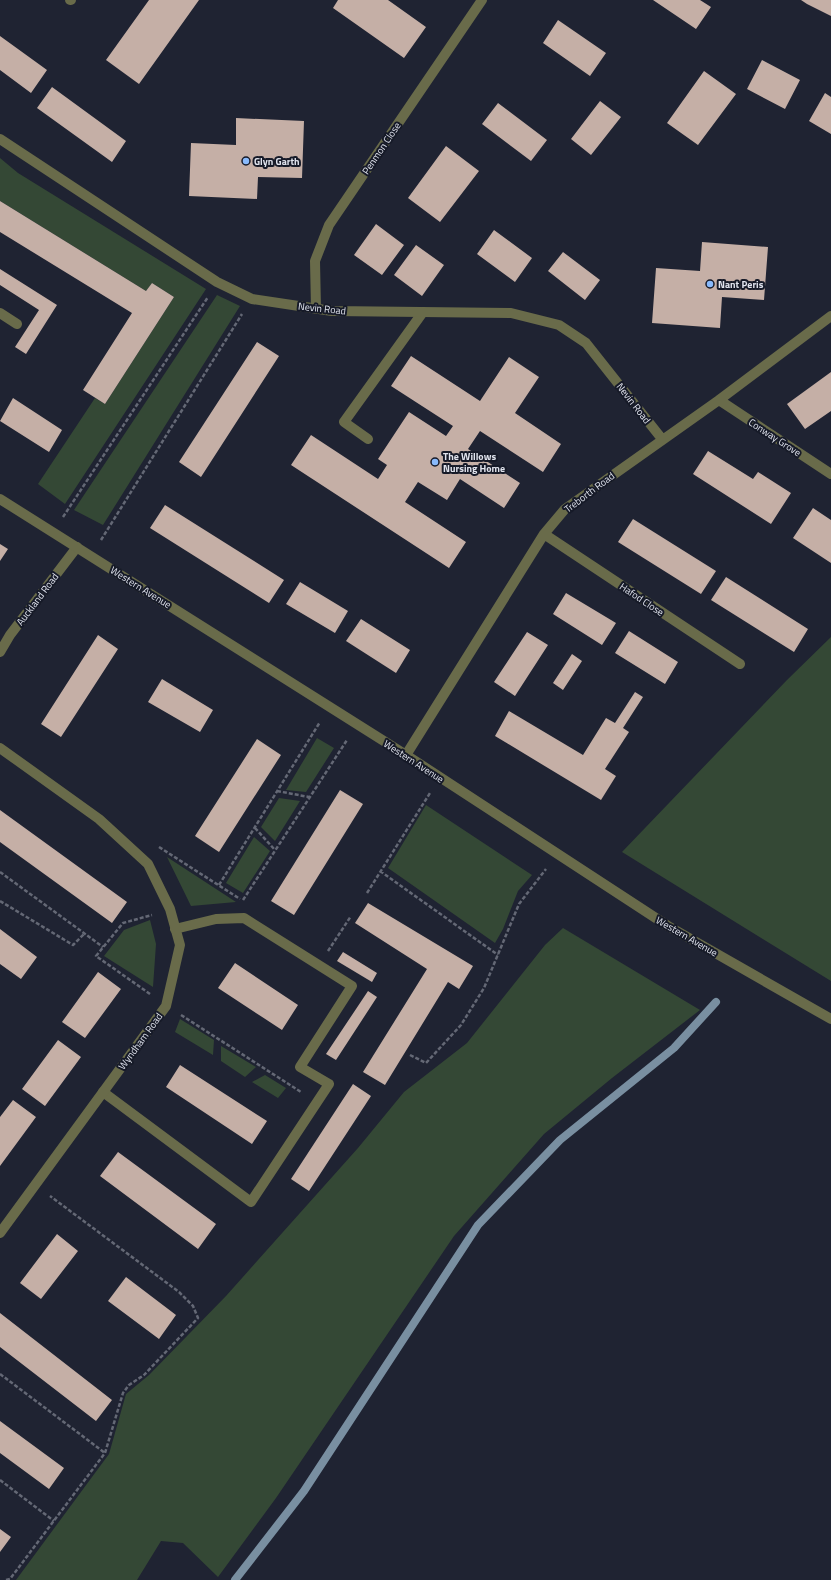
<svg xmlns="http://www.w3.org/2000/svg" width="831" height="1580" font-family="'Titillium Web',sans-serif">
<rect width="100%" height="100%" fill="#1f2332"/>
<path fill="#344835" d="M0,158L18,173L206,289L65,504L38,484L95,398L105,404L174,297L152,283L146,291L0,201Z
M217,295L240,306L103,525L74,510Z
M831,637V981L622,852L787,680Z
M317,738L334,748L306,792L286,790Z
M279,798L300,801L275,841L261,827Z
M426,805L532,875L518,891L503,929L495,943L388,868Z
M254,837L270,851L243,893L226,883Z
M167,857L236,902L191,906Z
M150,920L156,944L153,987L104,956L124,930Z
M563,928L700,1010L612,1078L544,1134L454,1236L276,1498L218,1577L183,1543L161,1541L137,1580H16L109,1454L126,1394L149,1375L226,1296L358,1148L404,1092L467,1043L545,945Z
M180,1019L214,1040L213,1055L175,1032Z
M221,1046L256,1067L245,1077L221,1061Z
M265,1075L286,1088L278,1098L252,1082Z"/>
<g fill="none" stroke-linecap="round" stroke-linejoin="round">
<path stroke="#798fa1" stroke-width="8" d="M235,1580L304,1491L478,1225L560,1140L674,1048L716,1002"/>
</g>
<path fill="#c5afa6" d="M149,0H199L139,84L106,60Z
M338,0H388L426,27L404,58L333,8Z
M653,0H700L711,7L696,29Z
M801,0H831V16L807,4Z
M558,20L606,53L590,76L543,43Z
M0,36L47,70L31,93L0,70Z
M762,60L800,80L785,109L747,89Z
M704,71L736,94L698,145L667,123Z
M52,87L126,141L112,162L37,108Z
M825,93L831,97V134L809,121Z
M600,101L621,117L591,155L571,139Z
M498,103L547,140L531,161L482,124Z
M236,118L304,121L302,178L258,177L257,199L189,196L191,143L236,145Z
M446,146L479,171L440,222L408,198Z
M0,201L146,291L152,283L174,297L105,404L83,390L132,313L0,232Z
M376,224L404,245L382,275L354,255Z
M494,230L532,258L515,282L477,254Z
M702,242L768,247L764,300L722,297L720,328L652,323L656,268L700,271Z
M416,245L444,265L422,296L394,275Z
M563,252L600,280L585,300L548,271Z
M0,269L57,305L26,354L15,347L39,310L0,285Z
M257,342L279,356L201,477L179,462Z
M411,356L480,401L509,357L539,377L515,413L561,444L543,472L480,431L468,449L520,483L504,508L460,479L447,500L418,482L405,502L466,542L449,568L291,465L311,435L378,479L387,465L378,459L409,412L446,436L453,426L391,386Z
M831,372V411L805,429L787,404Z
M13,398L62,430L49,452L0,421Z
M708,451L753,479L758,472L791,493L771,524L693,474Z
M165,505L284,580L269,603L150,528Z
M813,508L831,520V563L793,538Z
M633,519L716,571L701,594L618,542Z
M0,544L8,549L0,561Z
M726,577L808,629L794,652L711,600Z
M300,582L348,611L335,633L286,604Z
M566,593L616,623L602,645L553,614Z
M361,619L410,650L396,673L346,641Z
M629,631L678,662L665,684L615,653Z
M527,632L548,645L515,696L494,682Z
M98,635L118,649L61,737L41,724Z
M572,654L582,661L563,690L553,683Z
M162,679L213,710L200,732L148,702Z
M635,692L643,697L623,728L629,732L605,769L616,776L601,800L495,736L509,711L583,755L606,718L615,723Z
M257,739L281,755L219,852L195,836Z
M340,790L363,804L294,915L271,901Z
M0,810L127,902L112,923L0,842Z
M368,903L473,966L459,989L448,982L385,1085L363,1072L427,969L355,923Z
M0,929L37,957L21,979L0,964Z
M343,952L377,973L372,982L337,961Z
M235,963L298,1005L282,1030L218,988Z
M98,972L121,989L85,1038L62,1022Z
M368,991L377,997L336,1060L326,1054Z
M58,1040L81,1057L45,1106L22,1089Z
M180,1065L267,1121L252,1144L166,1087Z
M353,1084L371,1096L309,1191L291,1179Z
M13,1100L36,1117L0,1166V1117Z
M118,1152L216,1224L198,1249L100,1176Z
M57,1234L78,1251L41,1299L20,1283Z
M126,1277L176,1315L159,1339L108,1301Z
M0,1313L112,1400L96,1421L0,1347Z
M0,1421L64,1468L49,1489L0,1453Z
M0,1529L11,1537L0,1552Z"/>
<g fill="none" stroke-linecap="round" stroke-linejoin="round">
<path stroke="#646875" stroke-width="2.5" stroke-dasharray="4 2" stroke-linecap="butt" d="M63,517L208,297
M101,540L242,314
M277,791L309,797
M255,828L275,850
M159,847L240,899
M380,871L498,955
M0,872L103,947
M219,885L320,722
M367,893L430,793
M243,900L347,740
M0,901L73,945L84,934
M328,951L351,916
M150,994L96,956L123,923L152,915
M181,1015L301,1092
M410,1055L426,1063L461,1025L484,988L519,904L546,869
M0,1374L105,1453
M0,1480L54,1521
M6,1580L10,1579L105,1453L123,1393L129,1385L144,1375L198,1318L193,1306L179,1292L50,1196"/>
<path stroke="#696b4a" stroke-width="10" d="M70,0H71
M0,313L17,324
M368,439L344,422L423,312
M103,1092L251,1202L329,1084L300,1067L352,986L244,918L216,919L175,929"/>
<path stroke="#696b4a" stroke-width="10" d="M0,139L217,282L252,299L332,311L511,313L559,325L586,343L662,439
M316,309L315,261L329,225L482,0
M719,400L831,474
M544,534L740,664
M0,652L10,635L77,547
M0,748L99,819L148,864L170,909L180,945L166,1006L0,1233
M406,755L544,534L565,509L719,400L831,316"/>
<path stroke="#696b4a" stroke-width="10" d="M0,499L406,755L668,926L831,1019"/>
</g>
<g fill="#89bafc" stroke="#161a28" stroke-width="1.5">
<circle cx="246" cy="161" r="4"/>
<circle cx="710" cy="284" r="4"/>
<circle cx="435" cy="462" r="4"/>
</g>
<g text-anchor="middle" stroke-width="4" stroke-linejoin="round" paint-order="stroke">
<g font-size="10" fill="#e1e4ee" stroke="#161a28">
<text transform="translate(381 148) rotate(-56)" y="4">Penmon Close</text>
<text transform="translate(322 308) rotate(6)" y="4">Nevin Road</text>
<text transform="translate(634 403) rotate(52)" y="4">Nevin Road</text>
<text transform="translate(775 437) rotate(33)" y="4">Conway Grove</text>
<text transform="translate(589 492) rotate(-37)" y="4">Treborth Road</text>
<text transform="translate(141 587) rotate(32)" y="4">Western Avenue</text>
<text transform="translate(37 599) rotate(-53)" y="4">Auckland Road</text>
<text transform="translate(642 599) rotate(34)" y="4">Hafod Close</text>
<text transform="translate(414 761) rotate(33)" y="4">Western Avenue</text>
<text transform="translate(687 936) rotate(30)" y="4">Western Avenue</text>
<text transform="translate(140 1041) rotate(-54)" y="4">Wyndham Road</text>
</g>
<g font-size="10" font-weight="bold" fill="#e1e4ee" stroke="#161a28" text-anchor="start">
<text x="254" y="165">Glyn Garth</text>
<text x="718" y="288">Nant Peris</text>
<text x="443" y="460">The Willows<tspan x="443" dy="12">Nursing Home</tspan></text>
</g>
</g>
</svg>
